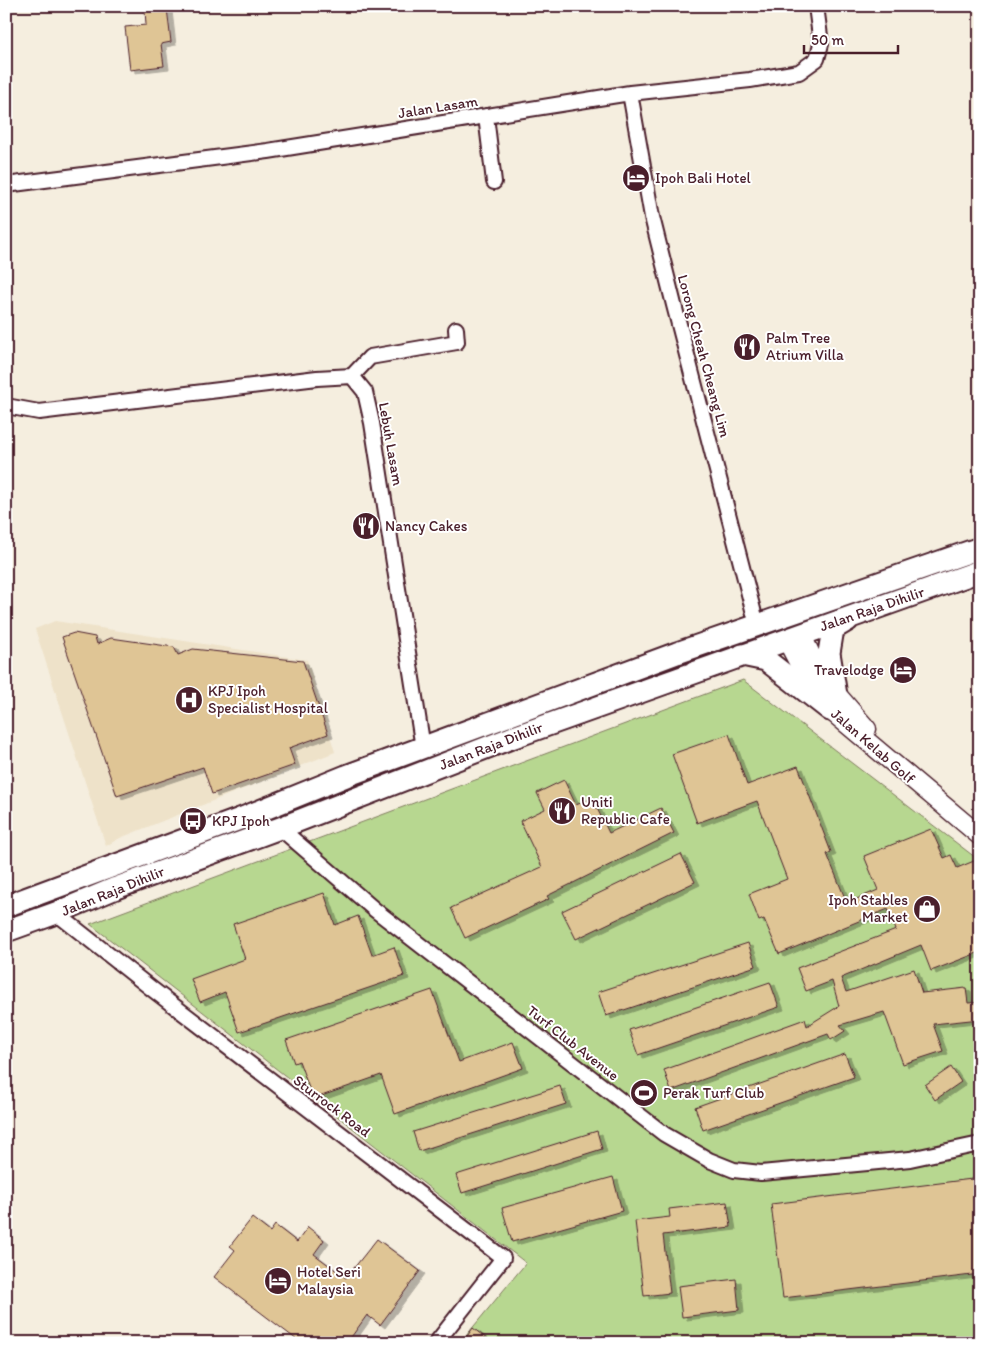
<svg xmlns="http://www.w3.org/2000/svg" width="986" height="1349" font-family="Itim,sans-serif">
<defs>
<filter id="shadow"><feDropShadow dx="5" dy="3" stdDeviation="0" flood-color="#0004"/></filter>
</defs>
<rect width="100%" height="100%" fill="#f5eedf"/>
<filter id="ink" filterUnits="userSpaceOnUse"><feTurbulence type="fractalNoise" baseFrequency=".02" numOctaves="2"/><feDisplacementMap in="SourceGraphic" scale="10" xChannelSelector="R" yChannelSelector="G"/><feConvolveMatrix kernelMatrix="1 2 1 2 8 2 1 2 1" color-interpolation-filters="sRGB"/></filter>
<g filter="url(#ink)">
<path fill="#eee2c9" d="M55,621L307,660L335,752L120,838L106,846L35,629Z"/>
<path fill="#b7d790" stroke="#807b5e" d="M743,680L980,861V1343H460L526,1263L90,924Z"/>
<path fill="#dfc595" stroke="#4a1f2b" filter="url(#shadow)" d="M167,8L171,42L161,44L164,66L130,70L125,27L146,25L145,10Z
M74,633L95,637L97,644L111,638L174,647L178,655L193,649L303,661L328,734L289,748L295,765L212,794L203,767L117,796L62,637Z
M729,734L747,785L798,766L831,852L827,854L847,903L878,890L864,856L931,829L944,858L951,855L957,868L974,861L980,875V952L931,971L921,945L841,978L846,992L914,969L922,993L966,988L968,1003L980,1002V1019L933,1024L943,1051L903,1064L884,1012L840,1025L845,1031L831,1040L828,1034L671,1091L664,1070L805,1019L807,1026L839,1006L832,981L806,991L797,968L896,930L888,909L779,954L764,919L759,921L749,894L787,879L757,801L697,823L672,754Z
M564,780L576,805L592,798L609,833L661,808L674,833L547,896L549,899L465,938L451,908L542,867L520,821L545,809L537,793Z
M681,854L695,882L576,939L562,911Z
M324,893L335,925L358,916L372,955L394,947L404,976L239,1032L225,992L200,1002L191,979L245,959L233,924Z
M748,943L756,966L606,1016L598,992Z
M770,982L779,1007L638,1055L629,1030Z
M432,990L459,1062L513,1042L523,1068L395,1114L381,1075L313,1099L299,1061L294,1063L286,1040Z
M845,1054L854,1077L703,1130L695,1107Z
M951,1067L961,1082L935,1100L925,1085Z
M560,1086L566,1104L419,1151L413,1132Z
M597,1131L602,1149L462,1193L456,1175Z
M613,1177L622,1211L512,1242L502,1208Z
M980,1178V1274L783,1298L771,1204Z
M727,1202L731,1227L663,1235L670,1293L644,1296L635,1221L670,1217L669,1209Z
M252,1218L270,1232L275,1225L297,1242L308,1227L324,1240L314,1254L346,1278L377,1239L420,1271L380,1325L367,1315L347,1343H301L214,1277L235,1250L230,1246Z
M736,1279L739,1310L682,1317L678,1286Z
M473,1328L492,1343H462Z"/>
<g fill="none" stroke-linecap="round" stroke-linejoin="round">
<g stroke="#4a1f2b" stroke-width="18">
<path id="minor" d="M630,93L652,217L674,305L757,625
M486,116L494,182
M6,185L268,151L630,93L750,80L799,72L817,59L821,44L816,6
M352,376L370,357L457,342L456,329
M6,406L39,412L317,378L352,376L365,392L372,423L423,748
M280,828L375,910L664,1134L709,1160L734,1170L761,1173L910,1159L980,1144
M56,913L152,989L503,1258L436,1343"/>
</g>
<g stroke="#4a1f2b" stroke-width="21">
<path id="tertiary" d="M801,634L822,677L867,729
M786,639L807,679L830,710L980,836"/>
</g>
<g stroke="#4a1f2b" stroke-width="25">
<path id="primary" d="M742,655L766,660L830,710
M836,695L829,653L833,629L848,620
M6,906L240,819L346,776L677,653L980,548
M6,931L56,913L116,888L280,828L511,738L980,571"/>
</g>
<use href="#minor" stroke="#fff" stroke-width="14"/>
<use href="#tertiary" stroke="#fff" stroke-width="18"/>
<use href="#primary" stroke="#fff" stroke-width="21"/>
</g>
</g>
<defs>
<g id="hotel-disc" transform="scale(1.4375)"><circle r="9.5" fill="#4a1f2b" stroke="#fff"/><path d="M-6-4.5h1.5V1H6V5H4.5V3h-9V5H-6ZM-4 0a1.8 1.8 0 1 1 3.6 0ZM.5 0V-2.5h3Q6-2.5 6 0Z" fill="#fff"/></g>
<g id="restaurant-disc" transform="scale(1.4375)"><circle r="9.5" fill="#4a1f2b" stroke="#fff"/><path d="M-5-6h1v4h1v-4h1v4h1v-4h1v5L-1.5 .5V6h-2V.5L-5-1ZM5-6V6H3V1.5H1.5Q1.5-4 5-6Z" fill="#fff"/></g>
<g id="hospital-disc" transform="scale(1.4375)"><circle r="9.5" fill="#4a1f2b" stroke="#fff"/><path d="M-5-5h3v3.5h4V-5h3V5h-3V1.5h-4V5h-3Z" fill="#fff"/></g>
<g id="bus-disc" transform="scale(1.4375)"><circle r="9.5" fill="#4a1f2b" stroke="#fff"/><path d="M-5-6H5V4H4V6H2V4H-2V6H-4V4H-5ZM-3.5-4V0h7V-4ZM-3.5 1.2v1.5H-2V1.2ZM2 1.2v1.5H3.5V1.2Z" fill="#fff"/></g>
<g id="shop-disc" transform="scale(1.4375)"><circle r="9.5" fill="#4a1f2b" stroke="#fff"/><path d="M-5-2.5h2.3a2.7 3.5 0 0 1 5.4 0H5L5.5 6h-11ZM-1.5-2.5h3a1.5 2.3 0 0 0-3 0Z" fill="#fff"/></g>
<g id="stadium-disc" transform="scale(1.4375)"><circle r="9.5" fill="#4a1f2b" stroke="#fff"/><path d="M0-5a6.5 5 0 1 0 0 10a6.5 5 0 1 0 0-10ZM-3.5-1.8h7v3.6h-7Z" fill="#fff"/></g>
</defs>
<g fill-rule="evenodd">
<use href="#hotel-disc" x="636" y="178"/>
<use href="#restaurant-disc" x="747" y="347"/>
<use href="#restaurant-disc" x="366" y="526"/>
<use href="#hotel-disc" x="903" y="670"/>
<use href="#hospital-disc" x="189" y="700"/>
<use href="#restaurant-disc" x="562" y="811"/>
<use href="#bus-disc" x="193" y="821"/>
<use href="#shop-disc" x="927" y="909"/>
<use href="#stadium-disc" x="644" y="1093"/>
<use href="#hotel-disc" x="278" y="1281"/>
</g>
<g text-anchor="middle" stroke-width="4" stroke-linejoin="round" paint-order="stroke">
<g font-size="15" fill="#4a1f2b" stroke="#fff">
<text transform="translate(438 107) rotate(-9)" y="5">Jalan Lasam</text>
<text transform="translate(704 356) rotate(75)" y="5">Lorong Cheah Cheang Lim</text>
<text transform="translate(391 444) rotate(80)" y="5">Lebuh Lasam</text>
<text transform="translate(872 609) rotate(-19)" y="5">Jalan Raja Dihilir</text>
<text transform="translate(491 746) rotate(-21)" y="5">Jalan Raja Dihilir</text>
<text transform="translate(873 746) rotate(41)" y="5">Jalan Kelab Golf</text>
<text transform="translate(113 891) rotate(-22)" y="5">Jalan Raja Dihilir</text>
<text transform="translate(573 1043) rotate(38)" y="5">Turf Club Avenue</text>
<text transform="translate(332 1106) rotate(37)" y="5">Sturrock Road</text>
</g>
<g font-size="15" fill="#4a1f2b" stroke="#fff" text-anchor="start">
<text x="655" y="183">Ipoh Bali Hotel</text>
<text x="766" y="343">Palm Tree<tspan x="766" dy="17">Atrium Villa</tspan></text>
<text x="385" y="531">Nancy Cakes</text>
<text x="884" y="675" text-anchor="end">Travelodge</text>
<text x="208" y="696">KPJ Ipoh<tspan x="208" dy="17">Specialist Hospital</tspan></text>
<text x="581" y="807">Uniti<tspan x="581" dy="17">Republic Cafe</tspan></text>
<text x="212" y="826">KPJ Ipoh</text>
<text x="908" y="905" text-anchor="end">Ipoh Stables<tspan x="908" dy="17">Market</tspan></text>
<text x="663" y="1098">Perak Turf Club</text>
<text x="297" y="1277">Hotel Seri<tspan x="297" dy="17">Malaysia</tspan></text>
</g>
</g>
<rect width="986" height="1349" fill="none" stroke="#fff" stroke-width="25"/>
<rect x="12" y="12" width="961" height="1324" fill="none" stroke="#4a1f2b" stroke-width="2" filter="url(#ink)"/>
<path d="M804 45v8h94v-8" fill="none" stroke="#4a1f2b" stroke-width="2.5"/>
<text x="811" y="45" font-size="15" fill="#4a1f2b" stroke="#ffffff" stroke-width="4" paint-order="stroke">50 m</text>
</svg>
